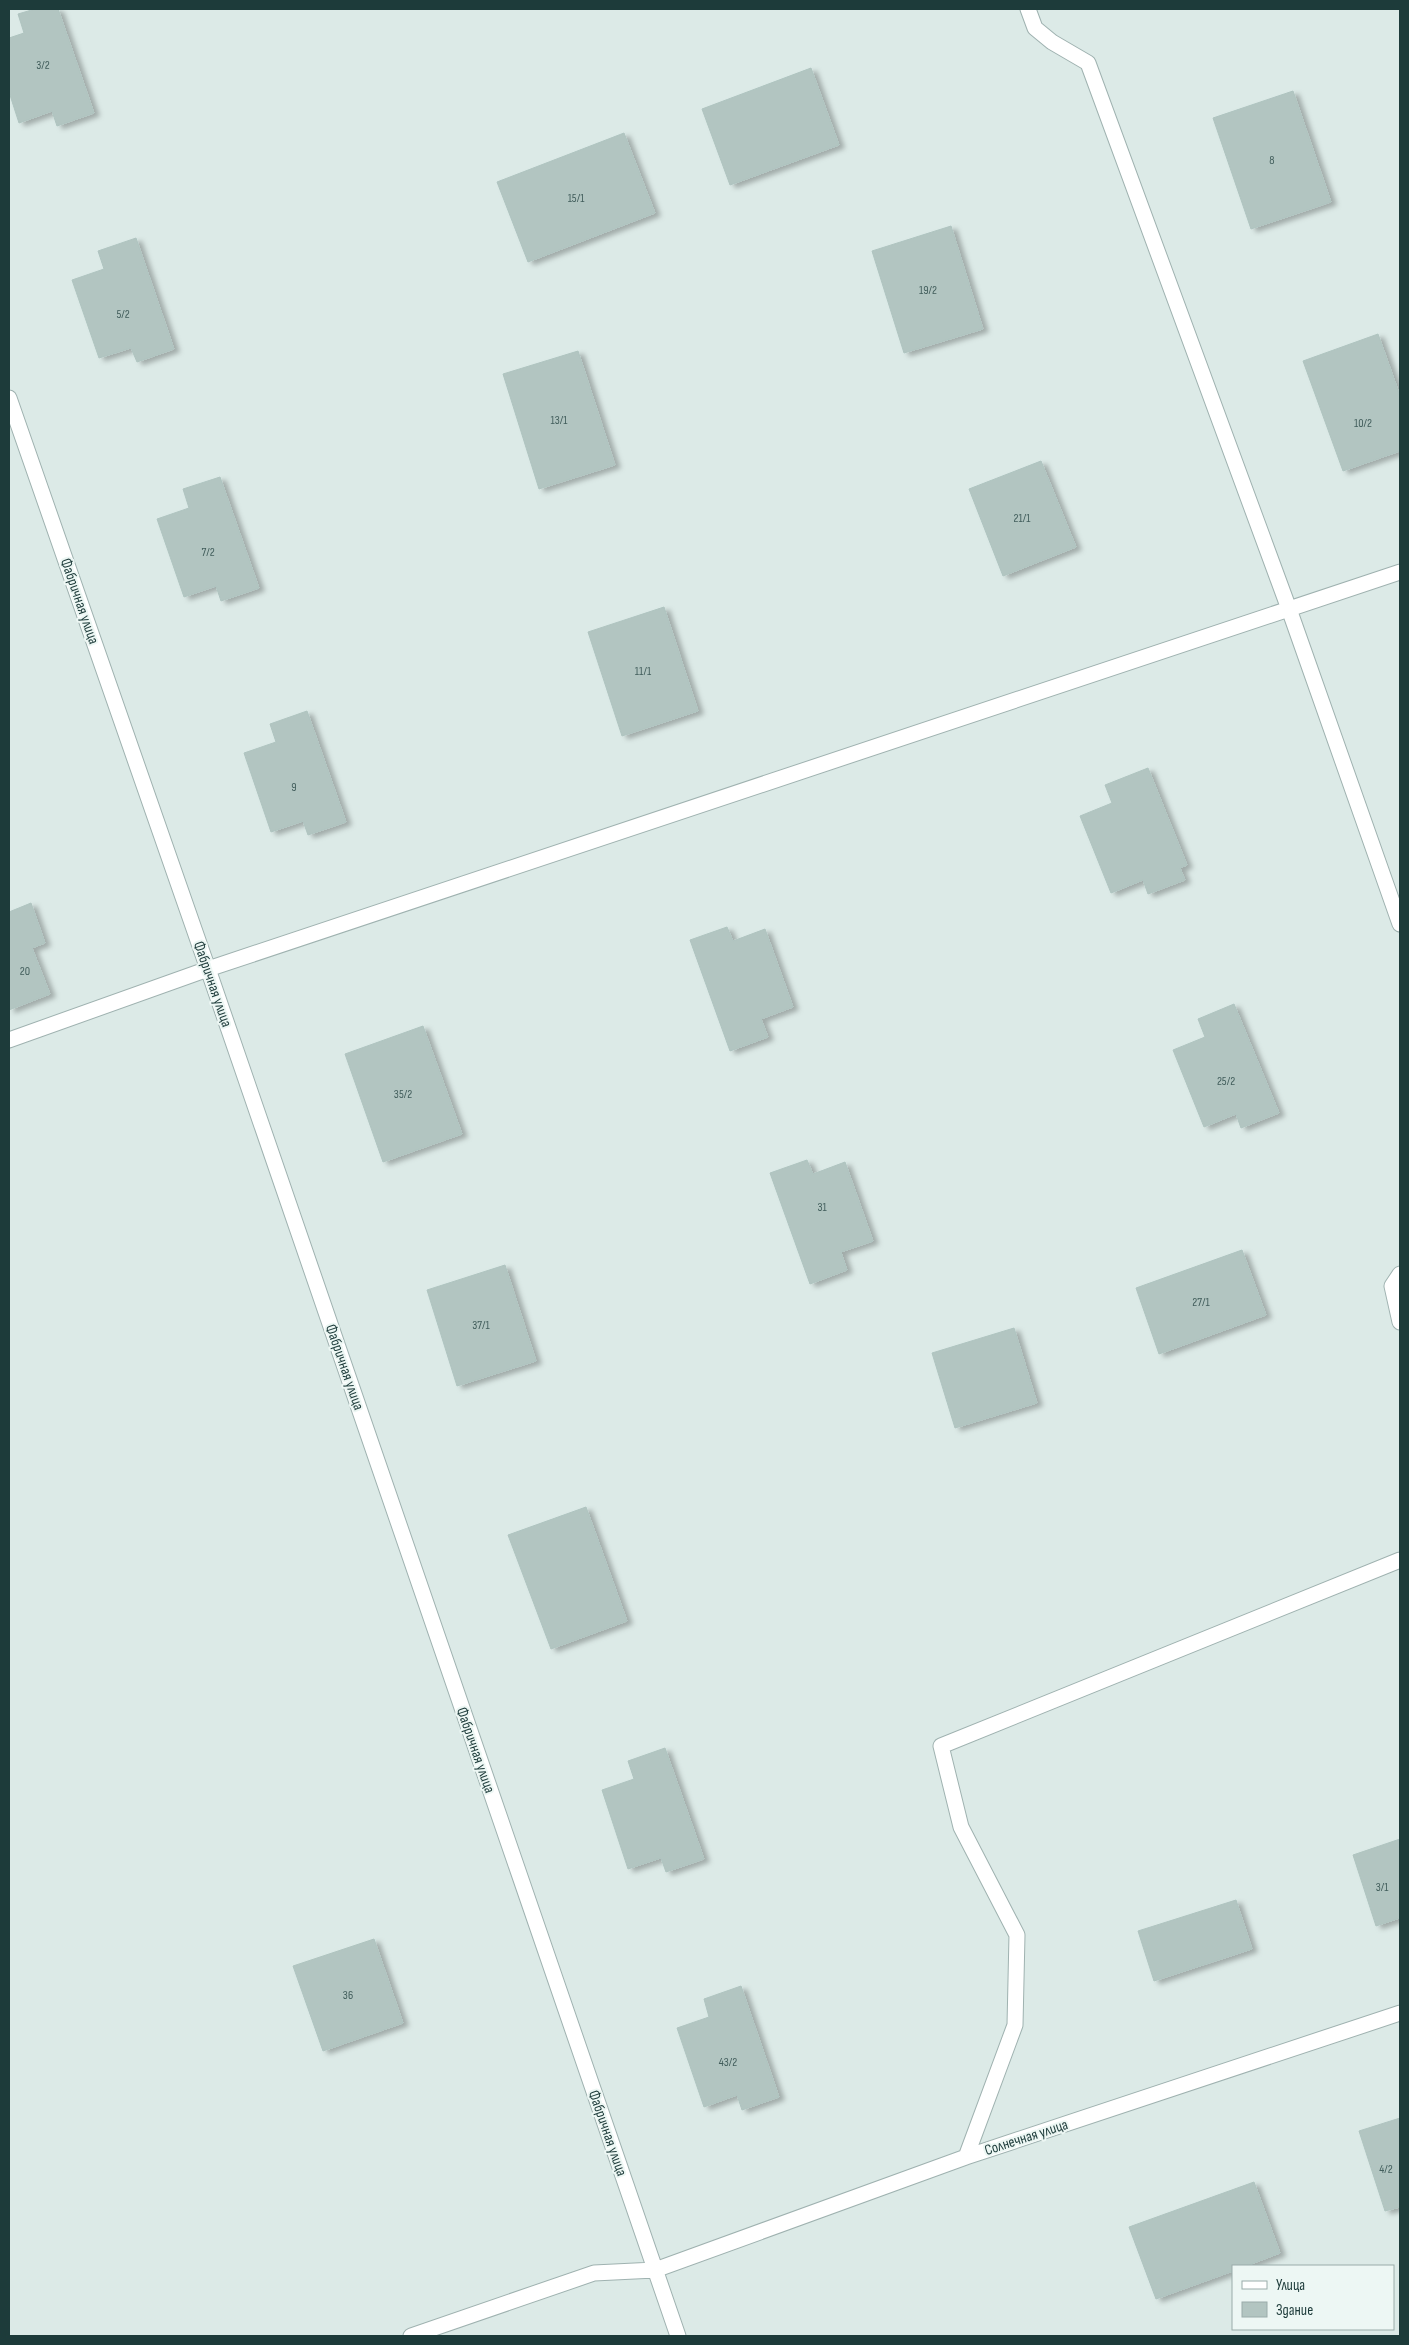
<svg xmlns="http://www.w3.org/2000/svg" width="1409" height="2345" font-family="'Sofia Sans Condensed',sans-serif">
<defs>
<filter id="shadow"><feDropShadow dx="5.5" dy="3" stdDeviation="2.5" flood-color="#0004"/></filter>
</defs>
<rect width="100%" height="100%" fill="#dceae7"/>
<path fill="#b2c5c1" stroke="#afc4c0" filter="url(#shadow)" d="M35,9H58L94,113L57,126L52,111L19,123L9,92V38L24,33L18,14Z
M811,68L839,145L730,185L702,109Z
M1293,91L1331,202L1251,229L1213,118Z
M624,133L655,213L528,262L497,182Z
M951,226L983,329L904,353L872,251Z
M136,238L174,349L137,362L131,348L99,358L72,280L104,269L98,251Z
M1378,334L1400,396V451L1343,471L1303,361Z
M578,351L615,465L539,489L503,374Z
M1041,461L1076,547L1003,576L969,489Z
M220,477L259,588L221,601L216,586L184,597L157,519L189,508L183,489Z
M664,607L698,711L622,736L588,632Z
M307,711L346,822L308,835L303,821L271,832L244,753L276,742L270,724Z
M1148,768L1187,865L1180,868L1185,880L1148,894L1143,880L1111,893L1080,816L1112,803L1105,785Z
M31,903L45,943L32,948L50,994L9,1010V912Z
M727,927L733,941L765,929L793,1007L761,1019L768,1037L730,1051L690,940Z
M1234,1004L1279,1113L1241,1128L1236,1114L1204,1127L1173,1050L1205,1037L1198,1019Z
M423,1026L462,1134L383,1162L345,1054Z
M807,1160L813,1174L845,1162L873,1241L841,1252L847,1270L810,1284L770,1173Z
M1242,1250L1266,1315L1159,1354L1136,1288Z
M505,1265L536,1361L457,1386L427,1290Z
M1014,1328L1037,1403L955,1428L932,1353Z
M586,1507L627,1621L551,1649L508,1535Z
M665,1748L704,1859L666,1872L661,1858L628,1869L602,1790L634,1779L628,1761Z
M1400,1839V1918L1376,1926L1353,1855Z
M1236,1900L1252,1949L1154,1981L1138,1931Z
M374,1939L403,2023L323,2051L293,1966Z
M741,1986L779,2097L742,2110L737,2095L704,2107L677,2028L709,2017L704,1999Z
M1400,2118V2207L1385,2211L1359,2131Z
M1254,2182L1280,2253L1246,2266H1233V2271L1156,2299L1129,2227Z"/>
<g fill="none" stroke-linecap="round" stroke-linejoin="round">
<g stroke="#9fb2b0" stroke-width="17">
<path id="minor" d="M1028,9L1035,28L1052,42L1088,63L1289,609L1400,924
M9,398L208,969L678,2336
M9,1040L208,969L1400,572
M1400,1274L1392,1286L1400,1322
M966,2157L1015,2025L1017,1935L961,1827L941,1746L1400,1560
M411,2336L594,2273L655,2270L966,2157L1400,2013"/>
</g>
<use href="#minor" stroke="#fff" stroke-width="15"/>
</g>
<g text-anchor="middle" stroke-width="4" stroke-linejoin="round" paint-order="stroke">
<g font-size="12" fill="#425e5c">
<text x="43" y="69">3/2</text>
<text x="1272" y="164">8</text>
<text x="576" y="202">15/1</text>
<text x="928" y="294">19/2</text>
<text x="123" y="318">5/2</text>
<text x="559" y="424">13/1</text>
<text x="1363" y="427">10/2</text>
<text x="1022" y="522">21/1</text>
<text x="208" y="556">7/2</text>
<text x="643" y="675">11/1</text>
<text x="294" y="791">9</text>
<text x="25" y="975">20</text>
<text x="1226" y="1085">25/2</text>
<text x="403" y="1098">35/2</text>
<text x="822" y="1211">31</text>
<text x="1201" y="1306">27/1</text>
<text x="481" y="1329">37/1</text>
<text x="1382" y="1891">3/1</text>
<text x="348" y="1999">36</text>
<text x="728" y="2066">43/2</text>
<text x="1386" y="2173">4/2</text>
</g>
<g font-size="15" fill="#1d3b3a" stroke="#edf7f4">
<text transform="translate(80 601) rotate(71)" y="5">Фабричная улица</text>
<text transform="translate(213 984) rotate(71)" y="5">Фабричная улица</text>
<text transform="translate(345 1367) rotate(71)" y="5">Фабричная улица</text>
<text transform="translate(476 1750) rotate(71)" y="5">Фабричная улица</text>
<text transform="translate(608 2133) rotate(71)" y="5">Фабричная улица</text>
<text transform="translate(1026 2137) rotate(-18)" y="5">Солнечная улица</text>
</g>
</g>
<rect width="1409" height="2345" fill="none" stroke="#1d3b3a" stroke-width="20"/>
<rect x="1232" y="2265" width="162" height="65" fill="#edf7f4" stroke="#9aacaa"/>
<rect x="1242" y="2281" width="25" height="8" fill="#ffffff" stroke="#9aacaa"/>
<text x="1276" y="2290" font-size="15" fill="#1d3b3a">Улица</text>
<rect x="1242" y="2302" width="25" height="15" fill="#b2c5c1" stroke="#9aacaa"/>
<text x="1276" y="2315" font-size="15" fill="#1d3b3a">Здание</text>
</svg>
